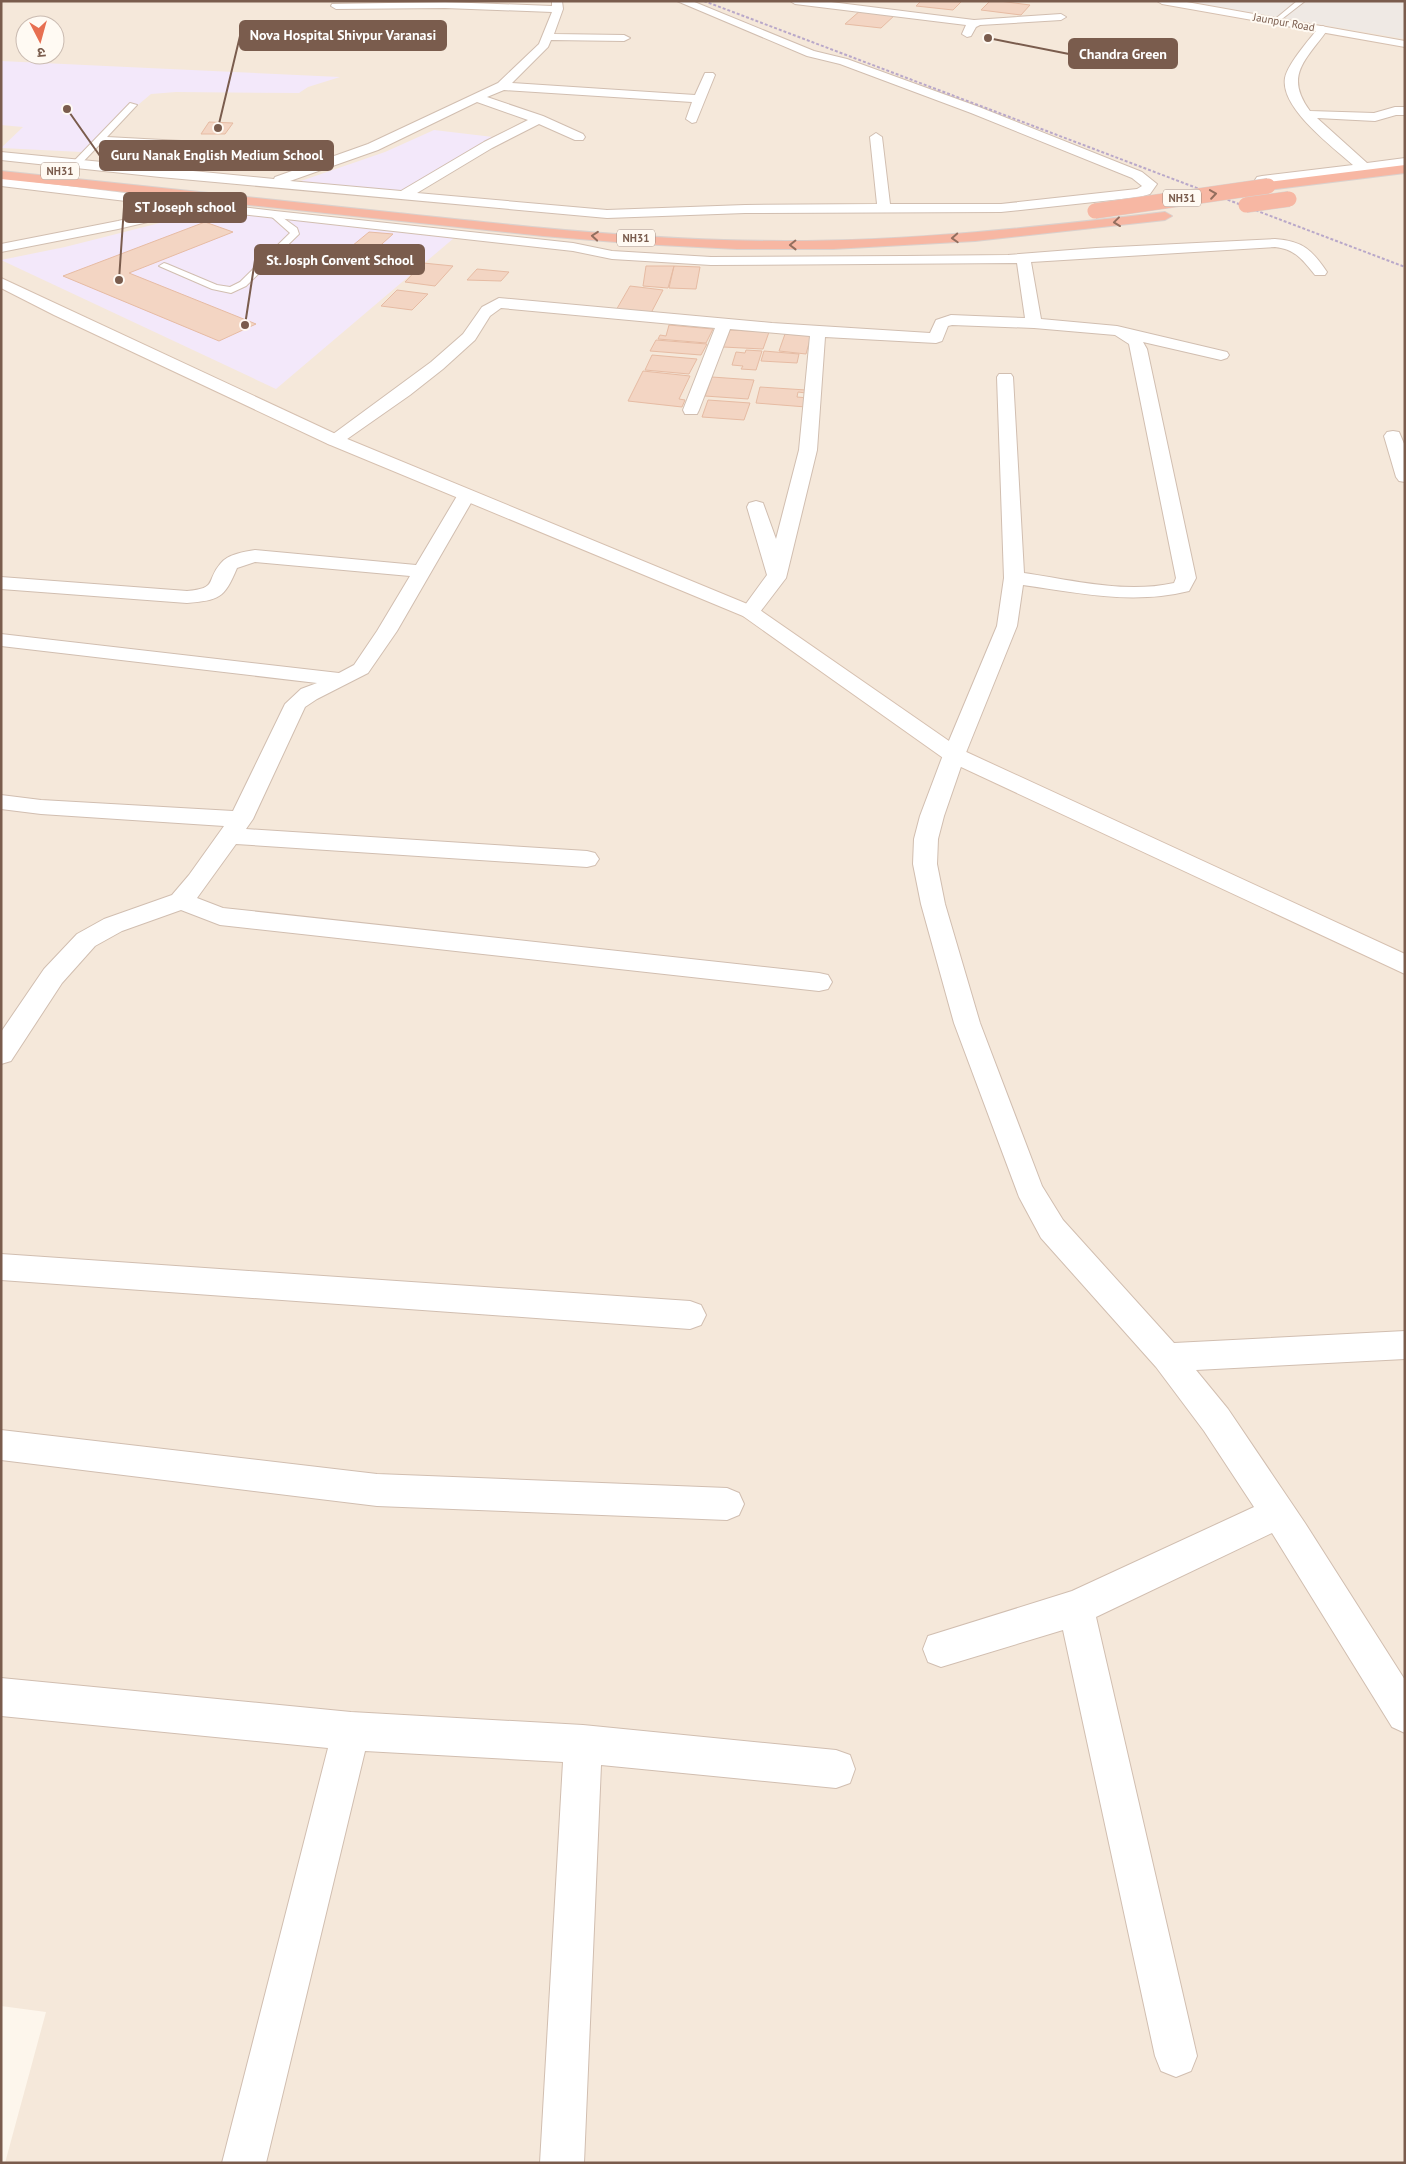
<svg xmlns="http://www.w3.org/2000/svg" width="1406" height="2164" font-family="'PT Sans','Noto Sans Devanagari',sans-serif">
<rect width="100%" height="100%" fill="#fdf6ec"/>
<path fill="#f5e8da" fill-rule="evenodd" d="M1,1H1405V2163H5L46,2012L1,2006ZM25,25H55V55H25Z"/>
<path fill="#efe9e4" d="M1182,1H1405V39Z"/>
<path fill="#f3e8fa" d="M1,61L127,67L340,77L308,87L299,93L176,92L151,94L82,152L1,148L23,127L1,125Z
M434,130L493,137L408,194L295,183L385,152Z
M211,210L454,238L276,389L1,260L65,247Z"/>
<path fill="#f3d5c3" stroke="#e6bba3" d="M921,1H962L953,10L916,6Z
M990,1H999L1030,5L1021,15L981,10Z
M861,10L896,14L881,28L845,24Z
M209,122L233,123L225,134H201Z
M205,222L233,232L129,273L256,324L219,341L63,276Z
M369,232L393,234L362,262L335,260Z
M423,263L453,266L435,286L405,282Z
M646,266H674L668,288L643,286Z
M674,266L700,267L696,289L669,288Z
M477,269L509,272L501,281L467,280Z
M630,286L663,290L651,313L615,312Z
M397,290L428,294L412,310L381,306Z
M669,325L713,329L706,343L658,339L660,335L666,336Z
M730,330L769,332L763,349L723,347Z
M785,334L811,336L806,354L779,351Z
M656,340L707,344L701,355L650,351Z
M746,350L762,351L756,370L741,369L743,366L732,365L736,352L745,353Z
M764,351L799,354L797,363L761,361Z
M652,355L697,359L689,374L645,370Z
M643,371L690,376L679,399L685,400L682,407L628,401Z
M712,377L754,380L748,399L705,396Z
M760,387L806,390V393L798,392L797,397L808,398L806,407L756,403Z
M708,400L750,403L744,420L702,417Z"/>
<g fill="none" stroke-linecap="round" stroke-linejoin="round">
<g stroke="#d1beb0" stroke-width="2">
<path id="lane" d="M1297,1H1305L1278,22H1274V20Z
M130,103L137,105L107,137L218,143L222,145L218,147L102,142L79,166H73V162Z
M275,212L297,228L299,234L246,286L231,293L212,289L159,266L164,263L167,264L217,285L230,287L240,282L290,233L272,217L271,215Z"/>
</g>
<g stroke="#d1beb0" stroke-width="2">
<path id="street" d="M552,1H562L563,9L554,34L624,35L630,38L624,41L551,40L548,47L512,83L695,95L705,73H713L715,75L696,122L692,123L686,119L692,102L504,90L487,97L543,116L583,134L585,137L583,140H575L539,124L492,148L417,193L607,210L745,205L877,204L870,137L876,133L882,137L890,204H1001L1137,189L1142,186L1132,178L971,113L840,64L807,56L677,1H692L814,51L847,59L979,107L1142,172L1157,184L1150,194L1140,197L1001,212L745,213L607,218L160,177L1,160V152L274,179L275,177L368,144L498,83L539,44L552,12L445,8L336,9L331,6L332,4L445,2L552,6ZM477,102L528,120L484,142L401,191L290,181L378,150Z
M790,1H823L974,20L1061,14L1066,17L1061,20L980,25L976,27L971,36L967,37L962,34L966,25L795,4Z
M1323,26L1328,29C1307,59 1283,75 1310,111L1374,113L1395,107H1405V115H1396L1375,121L1317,118L1367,163L1405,158V166L1262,184L1257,183L1255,180L1257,177L1262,176L1353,165C1332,146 1280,108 1285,78C1288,63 1310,39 1319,27Z
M1,178L275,211L573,243L612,251L711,257L905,256L1008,255L1096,248L1275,239C1303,241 1312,250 1327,272L1325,275H1315C1303,260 1295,249 1275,247L1031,262L1041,319L1117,326L1227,352L1229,355L1227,358L1221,360L1143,342L1147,349L1196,578L1189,591C1133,605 1079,593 1023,585L1017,626L965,755L944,816L938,839L937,864L945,904L980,1023L1042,1186L1063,1220L1174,1343L1405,1331V1359L1196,1370L1228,1409L1305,1523L1405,1680V1733L1392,1727L1272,1533L1096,1617L1197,2056L1191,2071L1176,2077L1161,2071L1155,2056L1063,1630L941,1667L928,1662L923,1649L928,1636L1072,1591L1254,1507L1204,1431L1156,1367L1041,1238L1019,1197L954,1023L921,904L913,864L914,839L920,816L943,755L997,626L1004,578L997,377L999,374H1011L1013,377L1024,573C1072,580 1125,594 1174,583L1176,578L1129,344L1115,335L1034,328L952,325L948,326L942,341L936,343L825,337L817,450L786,578L757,616L750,618L743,616L740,612L767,575L747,507L749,503L756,501L763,503L776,539L799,450L810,336L730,329L699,410L697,414H685L683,410L715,328L501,308L490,316L475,340L443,369L410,395L340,444L334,445L328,444L325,440L431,362L463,334L482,307L499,298L772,323L930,333L936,320L951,315L1025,318L1017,263L711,265L612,259L573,251L187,208L186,213L118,229L1,252V244L118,221L176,207L1,186Z
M1393,431L1399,432L1405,446V482L1399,481L1396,477L1384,436L1387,432Z
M466,491L472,492L475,496L397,631L368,673L317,699L305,707L253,819L246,829L587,851L595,853L599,859L595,865L587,867L236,844L197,898L223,908L819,973L828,975L832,982L828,989L819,991L220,925L181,910L122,931L95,946L62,983L11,1061L1,1064V1032L44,969L77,934L104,919L172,895L189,875L224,826L41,814L1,809V795L41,800L233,811L285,704L301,689L317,683L1,646V634L339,673L354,665L377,631L410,576L255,562L237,568C224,599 219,600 187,603L1,589V577L187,591C219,588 205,581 221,563C228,554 244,552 255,550L416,565L457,496L460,492Z
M1,1254L690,1301L701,1305L706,1315L701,1325L690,1329L1,1280Z
M1,1430L377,1474L727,1488L739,1493L744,1504L739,1515L727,1520L377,1506L1,1460Z
M1,1678L351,1712L583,1725L836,1750L850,1755L855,1769L850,1783L836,1788L601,1765L584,2163H540L563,1762L365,1751L266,2163H222L328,1748L1,1716Z"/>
</g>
<g stroke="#d6c0b0" stroke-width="2">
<path id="secondary" d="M1157,1H1181L1405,41V47L1162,4Z
M1,278L340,436L757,608L962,750L1405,954V974L946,760L743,616L328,444L54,315L1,288Z"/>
</g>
<g stroke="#dad1cd" stroke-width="2">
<path id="highway" d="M1405,165V173L1268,190L1261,186L1268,182Z
M1,171C134,185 266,199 398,213C527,227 655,241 785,241C912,241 1039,227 1165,212L1172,216L1165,220L975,241L833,249H737L640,244L543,236L1,179Z"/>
</g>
<use href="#lane" fill="#fff" fill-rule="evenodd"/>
<use href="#street" fill="#fff" fill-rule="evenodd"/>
<use href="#secondary" fill="#fff" fill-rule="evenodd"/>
<use href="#highway" fill="#f7b7a3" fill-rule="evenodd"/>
<path stroke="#b9a8c9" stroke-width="2" stroke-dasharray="3 2" stroke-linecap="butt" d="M704,1L1405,267"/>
<g stroke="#dad1cd" stroke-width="16" stroke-linecap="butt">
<path id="highway-bridge" d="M1246,205L1289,199
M1095,211L1268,186"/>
</g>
<use href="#highway-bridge" stroke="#f7b7a3" stroke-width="15"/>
</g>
<defs><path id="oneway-chevron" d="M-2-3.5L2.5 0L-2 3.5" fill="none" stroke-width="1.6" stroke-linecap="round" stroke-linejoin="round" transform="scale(1.25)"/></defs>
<g stroke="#936e5e">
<use href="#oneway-chevron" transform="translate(1213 194) rotate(-8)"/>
<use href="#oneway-chevron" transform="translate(1117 222) rotate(173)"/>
<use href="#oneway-chevron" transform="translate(595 236) rotate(-175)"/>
<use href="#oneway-chevron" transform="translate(955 238) rotate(177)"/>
<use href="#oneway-chevron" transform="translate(793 245) rotate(179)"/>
</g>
<g text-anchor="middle" stroke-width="4" stroke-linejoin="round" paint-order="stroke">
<g font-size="11" fill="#7a5c4d" stroke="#fffaf3">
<text transform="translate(1284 22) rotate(10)" y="4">Jaunpur Road</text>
</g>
<g fill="#fffaf3" stroke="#a28b7f" stroke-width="1">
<rect x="41" y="162.5" width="38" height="17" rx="4"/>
<rect x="1163" y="189.5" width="38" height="17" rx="4"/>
<rect x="617" y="229.5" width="38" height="17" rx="4"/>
</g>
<g font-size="11" font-weight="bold" fill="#7a5c4d">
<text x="60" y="175">NH31</text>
<text x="1182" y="202">NH31</text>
<text x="636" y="242">NH31</text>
</g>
</g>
<path fill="none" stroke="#7a5c4d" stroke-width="2" d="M218 128L240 36M988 38L1069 54M67 109L100 156M119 280L124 207M245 325L255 260"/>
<g fill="#7a5c4d" stroke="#fffaf3" stroke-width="2">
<circle cx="218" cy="128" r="5"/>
<circle cx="988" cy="38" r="5"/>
<circle cx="67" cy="109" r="5"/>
<circle cx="119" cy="280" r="5"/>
<circle cx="245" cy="325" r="5"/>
</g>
<g fill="#7a5c4d" stroke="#7a5c4d" stroke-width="2">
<rect x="240" y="21" width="206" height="29" rx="5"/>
<rect x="1069" y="39" width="108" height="29" rx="5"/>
<rect x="100" y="141" width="233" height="29" rx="5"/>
<rect x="124" y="193" width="122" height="29" rx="5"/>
<rect x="255" y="245" width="169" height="29" rx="5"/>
</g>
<g font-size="14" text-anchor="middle" font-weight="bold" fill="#fff">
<text x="343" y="40">Nova Hospital Shivpur Varanasi</text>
<text x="1123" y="59">Chandra Green</text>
<text x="217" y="160">Guru Nanak English Medium School</text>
<text x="185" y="212">ST Joseph school</text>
<text x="340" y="265">St. Josph Convent School</text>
</g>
<rect width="1406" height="2164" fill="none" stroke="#7a5c4d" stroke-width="5"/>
<g transform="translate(40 40) rotate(174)"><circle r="24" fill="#fffaf3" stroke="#cabbb1"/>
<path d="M0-4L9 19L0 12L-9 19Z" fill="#e76f51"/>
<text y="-8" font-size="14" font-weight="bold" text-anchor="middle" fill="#7a5c4d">उ</text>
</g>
</svg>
